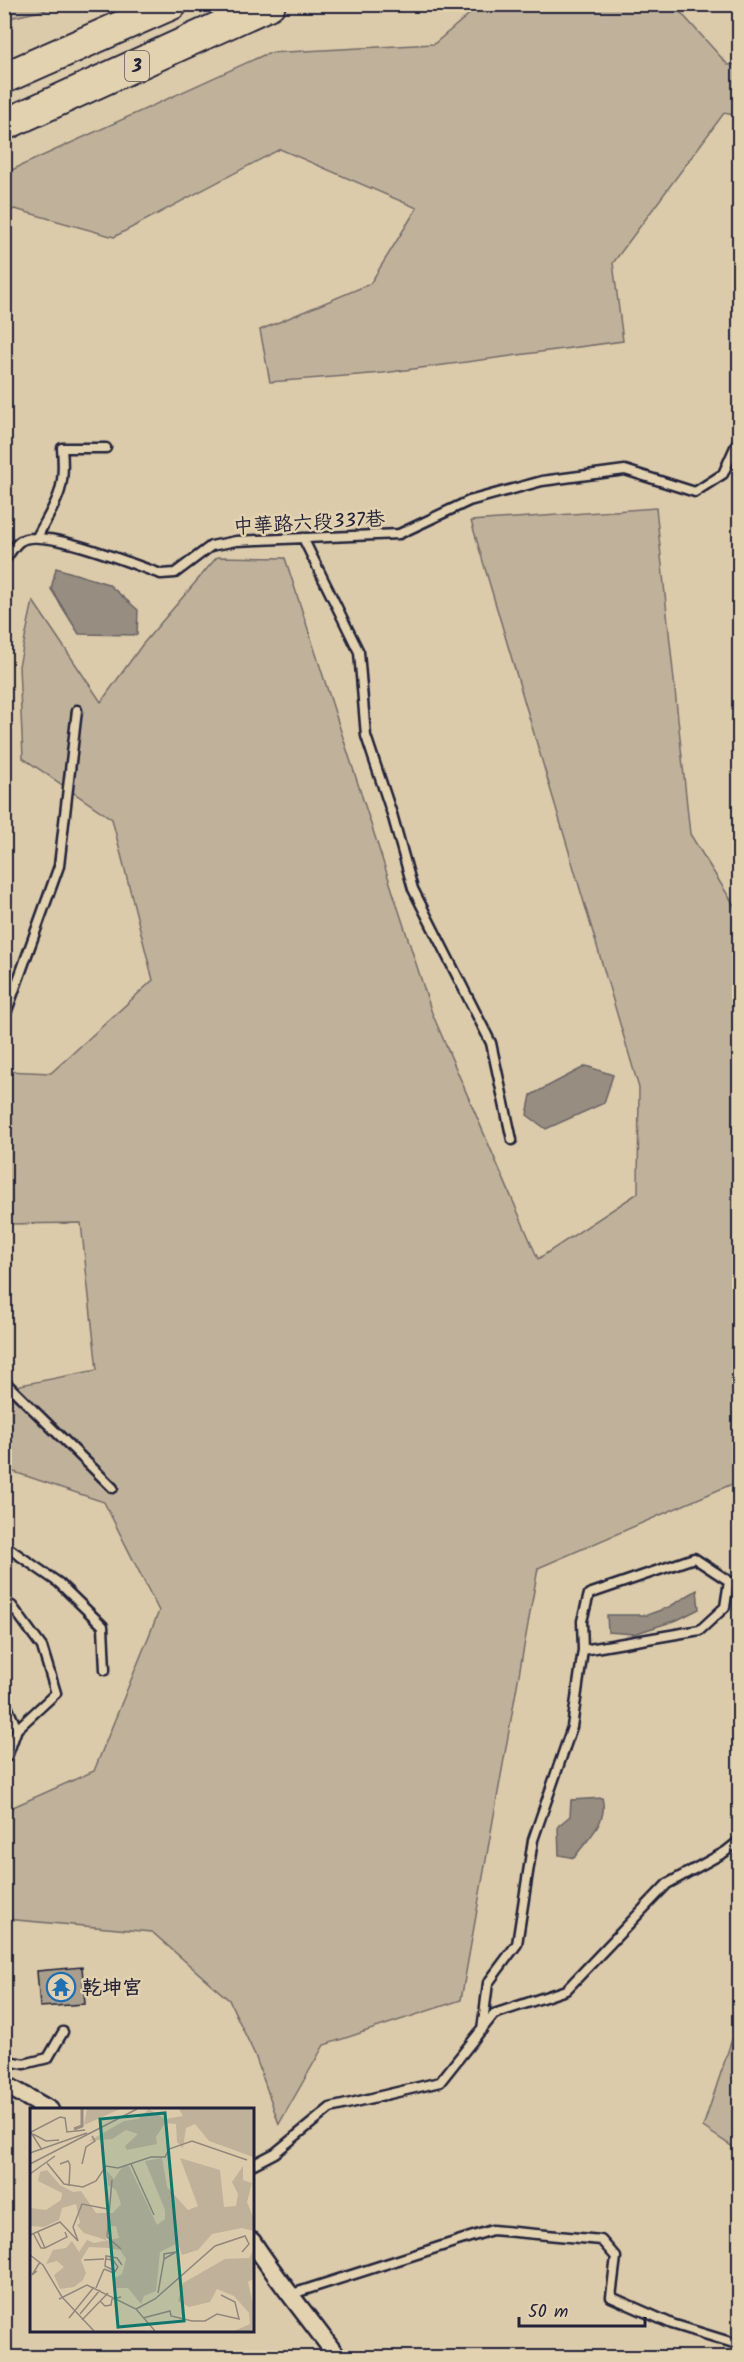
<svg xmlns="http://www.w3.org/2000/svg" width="744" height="2362" font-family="Kalam,'LXGW WenKai TC',sans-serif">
<rect width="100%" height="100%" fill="#dbcbaa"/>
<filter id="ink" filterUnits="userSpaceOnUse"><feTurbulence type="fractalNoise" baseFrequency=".0167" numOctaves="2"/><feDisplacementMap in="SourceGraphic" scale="12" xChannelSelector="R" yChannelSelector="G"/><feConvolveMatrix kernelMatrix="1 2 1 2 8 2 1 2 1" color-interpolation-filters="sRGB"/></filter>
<g filter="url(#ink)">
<path fill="#c0b29a" stroke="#716a6a" stroke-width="1.5" d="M5,4H68V5L5,19Z
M480,5H674L728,65L739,64V116L724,113L613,263L623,341L383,373L270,382L260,330L370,284L417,208L280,149L114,237L15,209L5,213V173L268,53L434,44Z
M656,508L690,834L739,913V1481L538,1568L461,2000L324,2045L279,2124L255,2055L229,2000L152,1932L5,1919L4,1811L94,1771L159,1611L104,1502L5,1469V1388L97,1370L81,1223L5,1224V1071L51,1073L153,980L112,819L23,758L19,666L33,601L101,702L142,645L217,557L285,558L432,1013L538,1259L638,1193L639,1088L471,521Z
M739,2018V2151L703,2127Z"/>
<path fill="#978d81" stroke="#686265" stroke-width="1.5" d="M56,568L108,584L138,610L137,635L79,634L51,589Z
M586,1066L613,1075L604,1103L546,1129L527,1115L531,1095Z
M697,1590L699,1609L677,1620L634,1634L608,1632L607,1615H647L669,1607Z
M602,1798C609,1822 587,1839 574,1858L559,1855L558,1826L570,1816L571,1800Z"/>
<path fill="#aa9f8d" stroke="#22223b" stroke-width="1.5" d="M82,1967L85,2004L40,2007L37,1971Z"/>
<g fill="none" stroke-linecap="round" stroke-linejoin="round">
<g stroke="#22223b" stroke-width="13">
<path id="service" d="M37,537C57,500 66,492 62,448H106
M303,538L359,652L366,736L392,814L413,889L491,1043L512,1140
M4,561C9,555 13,547 19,542C40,525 134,565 161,574L175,573L211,546L236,541L399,534L469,501L542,481L625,470L695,492L723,474L740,436
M4,1019L59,866L77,710
M4,1381L113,1488
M4,1545L59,1583L103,1626L105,1670
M4,1603L12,1606L42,1647L56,1693L17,1729L7,1757L4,1756
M4,1699L17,1729
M482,2030L488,1983L517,1944L533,1840L572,1727L583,1650L700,1630L725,1607L729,1581L694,1558L589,1594L582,1621L583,1650
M4,2060L24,2064L48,2058L63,2032
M252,2165L275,2153L330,2108L440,2082L494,2014L566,1990L667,1884L725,1852L740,1840
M292,2294L492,2230L601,2240L616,2257L611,2297L672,2324L740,2345"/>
</g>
<g stroke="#22223b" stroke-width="21">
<path id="minor" d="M4,2084L50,2110
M252,2241C278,2281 309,2318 338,2358"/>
</g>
<g stroke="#22223b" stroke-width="34">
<path id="motorway" d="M4,78L172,4
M4,125L270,4"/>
</g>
<use href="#service" stroke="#e3d2af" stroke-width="8"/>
<use href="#minor" stroke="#e3d2af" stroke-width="16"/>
<use href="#motorway" stroke="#e3d2af" stroke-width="30"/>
</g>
</g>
<defs>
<g id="temple-ring" transform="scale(1.5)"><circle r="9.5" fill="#e3d2af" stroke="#1f6fb2" stroke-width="1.5"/><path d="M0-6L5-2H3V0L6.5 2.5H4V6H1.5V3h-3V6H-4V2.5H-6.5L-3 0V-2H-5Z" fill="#1f6fb2"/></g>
</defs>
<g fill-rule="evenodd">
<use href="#temple-ring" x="61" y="1987"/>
</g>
<g text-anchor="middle" stroke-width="5" stroke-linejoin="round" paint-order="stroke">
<rect fill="#e3d2af" stroke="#5c575e" stroke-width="1.5" x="125" y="51" width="24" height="30" rx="4.5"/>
<g font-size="18" font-weight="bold" fill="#22223b">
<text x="137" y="72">3</text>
</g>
<g font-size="20" fill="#22223b" stroke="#e3d2af">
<text transform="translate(309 522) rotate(-3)" y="7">中華路六段337巷</text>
</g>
<g font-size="20" font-weight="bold" fill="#22223b" stroke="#e3d2af" text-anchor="start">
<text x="82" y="1994">乾坤宮</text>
</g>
</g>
<g transform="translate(30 2108)">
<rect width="224" height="224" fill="#dbcbaa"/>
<path d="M57,1H90L54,17ZM119,1L135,11L153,8L149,1H223V49L179,33L165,16L156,20L153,40L147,34L146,16L135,15L126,29L127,36L97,42L95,38L108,26L96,22L82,31L59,33L94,13L108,11ZM132,50L137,79L158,102L168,98L150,50L190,62L194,99L206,98L208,86L202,74L213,58V72L222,75L217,94L223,109V123L212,120L182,126L168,142L152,147L148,135L130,144L126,183L114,188L111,196L98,180H85L83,171L92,166L96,151L90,142L79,140L59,139L51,152L56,165L53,172L44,179L30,181L24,167L34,159L27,153L16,156L23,142L36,140L42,133L49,144L57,132L64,135L89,130L86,118L78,119L76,132L54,125L47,117L50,115L46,96L32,100L29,112L14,119L1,118L0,100L16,102L31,92L32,85L8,73L10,64L17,62L30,77L43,84L51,83L66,105H83L91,96L86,82L78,77L77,63L84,71L93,58H99L127,117L135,111V102L115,53ZM223,143V171L218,174L223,196V223H204L220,216L219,205L204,188L187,181L180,194L159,199L148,193L153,175L195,151L219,150Z" fill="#c0b29a"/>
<path fill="none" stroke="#978d81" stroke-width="3" d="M44,21L52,18V1"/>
<path fill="none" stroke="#91877e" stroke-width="1.5" d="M0,23L12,42M1,24L30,9L35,10L37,24L55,22M3,26L16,33L29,32M0,45L57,25M17,55L34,76L53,79L66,73L76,58L88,60L121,49H135L139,41L162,33L217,52M0,56L107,1M30,56L38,53L40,57L39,78M52,56L56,39L65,33L62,28M101,56L124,107M0,66L25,48M82,72L77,129L91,141M8,124L15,140L37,129L35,124M3,125L11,140H15M0,127L30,114L48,133L43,119L52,96L78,101M0,147L13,157L32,189L64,223M54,152L74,151M74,161L84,165L88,159L83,152L76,151M7,163L2,167L10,154M85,163L75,158L76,148L87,150L92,157M66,180L74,161M128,185L134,151L146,144L134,146V151M29,191L57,177L106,201L125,223M70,193L75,198L81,197L82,191L91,189M106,201L125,191L185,138L215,128L219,136L212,144M50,206L70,182M39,210L64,179M113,210L140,203L141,208L162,213H175L187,206L209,211L205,194L191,187M52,212L78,185"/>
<path fill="#0f766e" fill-opacity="0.15" stroke="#0f766e" stroke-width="3" d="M135,5L154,213L88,219L70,11Z"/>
<rect width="224" height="224" fill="none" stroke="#22223b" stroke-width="3"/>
</g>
<rect width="744" height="2362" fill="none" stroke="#e3d2af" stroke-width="24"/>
<rect x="12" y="12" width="720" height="2338" fill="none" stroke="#22223b" stroke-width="2" filter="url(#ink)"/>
<path d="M519 2317v9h126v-9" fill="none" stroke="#22223b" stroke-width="3"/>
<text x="528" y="2317" font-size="18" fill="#22223b" stroke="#e3d2af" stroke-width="4.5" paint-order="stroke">50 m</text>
</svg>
